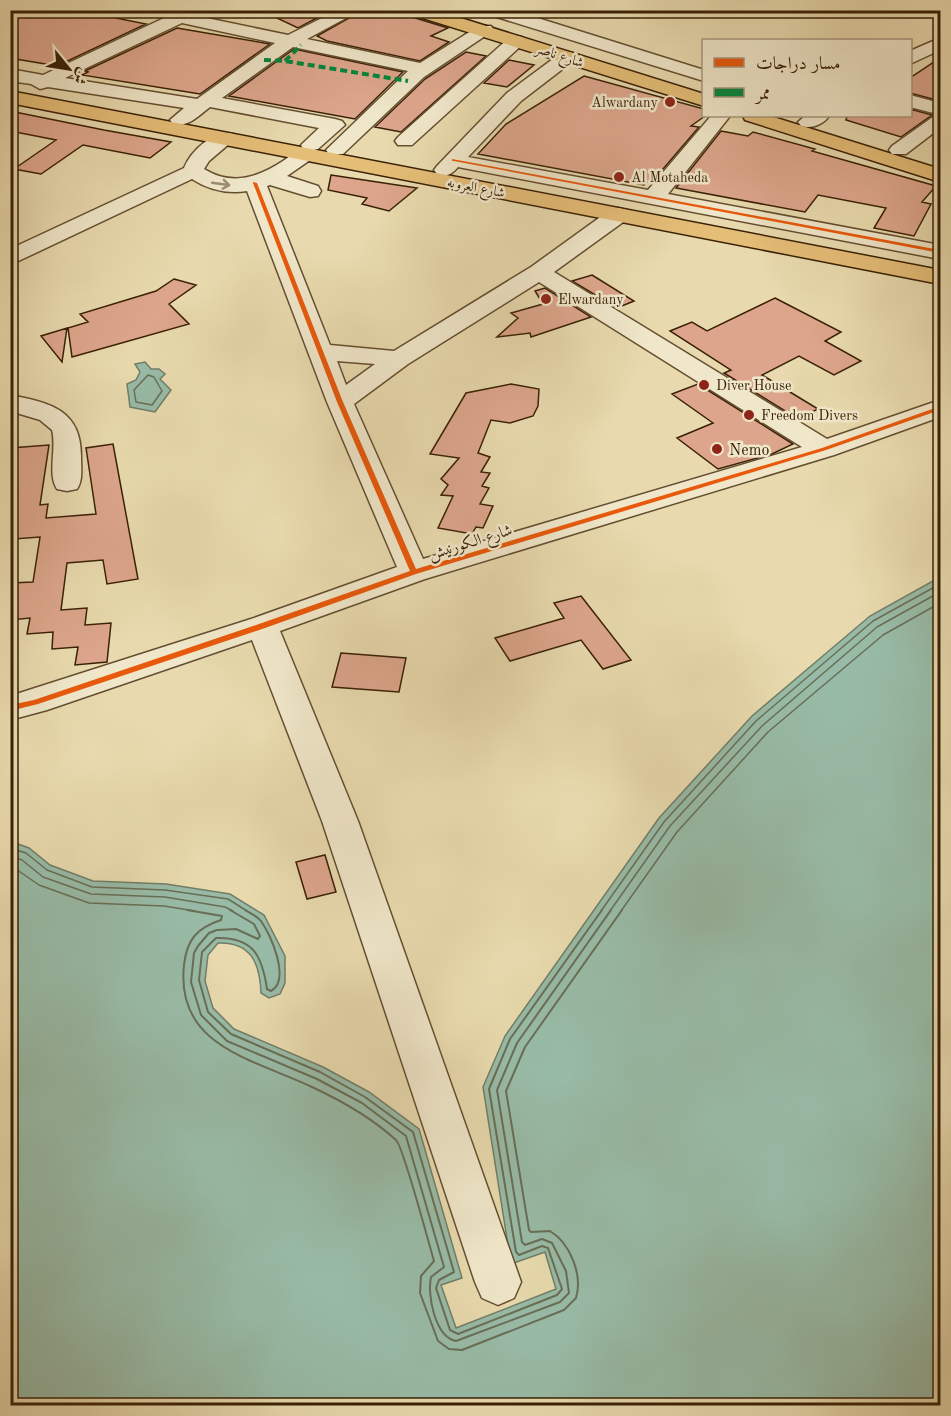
<svg xmlns="http://www.w3.org/2000/svg" width="951" height="1416" font-family="'Old Standard TT',Amiri,serif">
<rect width="100%" height="100%" fill="#e8daae"/>
<filter id="stains"><feTurbulence type="fractalNoise" baseFrequency=".00333" numOctaves="4"/><feColorMatrix values="0 0 0 0 .2 0 0 0 0 .09 0 0 0 0 .02 0 0 0 .5 -.17"/></filter>
<radialGradient id="worn" r=".72"><stop offset=".6" stop-color="#630" stop-opacity="0"/><stop offset="1" stop-color="#630" stop-opacity=".3"/></radialGradient>
<path fill="#98bba7" stroke="#727d67" stroke-width="1.5" d="M145,362L151,369H159L165,374L160,379L171,390L155,412L130,407L127,384L136,380L140,372L135,364Z
M940,577V1405H11L10,841L29,848L50,865L93,881L166,884L230,894L264,915L285,956V983L280,994L269,998L261,993C260,963 251,942 218,943L208,955L205,981L213,1008L234,1029L323,1067L369,1092L419,1129L462,1278L441,1285L456,1328L556,1289L545,1252L511,1264L483,1087L505,1036L659,818L752,716L870,616Z"/>
<g fill="none" stroke-linecap="round" stroke-linejoin="round">
<path stroke="#686e56" stroke-width="1.5" d="M148,375L154,377L162,391L152,405L136,402L134,390Z
M10,848L26,853L47,870L92,887L165,890L228,899L247,911
M10,856L22,860L43,877L91,894L165,897L225,907L233,911
M10,865L39,885L89,903L164,906L195,911
M601,911L664,822L756,721L873,621L940,584
M610,911L670,826L762,726L877,627L940,592
M621,911L677,832L768,732L883,635L940,603"/>
<path stroke="#686e56" stroke-width="2" d="M187,910L222,916L221,920C197,928 187,939 184,965C175,1047 254,1059 312,1087C342,1101 372,1118 396,1140C403,1146 429,1244 434,1261L421,1276L420,1293L438,1341L449,1349L462,1350L564,1310L576,1298C583,1275 570,1243 550,1231L531,1232L529,1230L506,1091L525,1047L622,910
M230,910L254,924L260,936L258,939L236,929L217,930L209,933L198,946L194,953L191,982L201,1015L227,1041L317,1079L362,1103L406,1136L444,1267L431,1277C427,1295 435,1337 456,1341L560,1302L569,1293L566,1271L552,1243L542,1239L525,1245L522,1242L497,1090L517,1043L611,910
M245,910C250,913 257,916 261,921C271,935 291,980 271,991L267,989C262,955 253,937 216,938L202,952L199,980L208,1012L231,1034L320,1072L365,1097L413,1132L454,1272L439,1280L436,1288L450,1330L458,1334L557,1295L562,1289L548,1248L542,1246L519,1255L516,1252L489,1089L510,1039L602,910"/>
</g>
<path fill="#dda68c" stroke="#392006" stroke-width="1.5" d="M10,10H76L146,24L57,66L10,58Z
M260,10H332L298,28Z
M363,10L406,11L409,16L448,28L431,36L449,42L420,61L327,41L317,36Z
M177,28L270,44L200,94L82,75L88,72L85,71Z
M294,49L403,72L355,119L229,96Z
M466,52L486,56L401,132L375,127L425,79Z
M940,58V101L910,93V78Z
M509,60L534,65L507,87L484,83Z
M584,76L704,109L705,116L691,126L699,127L651,183L646,182L644,185L478,154L506,124Z
M910,109L932,115L901,137L846,120L847,116H910Z
M10,111L104,130L171,142L150,158L83,145L41,174L14,169L56,140L10,131Z
M721,131L748,136L753,132L815,149L812,151L936,186L922,202L931,204L914,236L874,228L886,208L818,195L805,212L676,188Z
M331,175L417,188L389,211L362,204L367,198L328,190Z
M592,275L634,301L617,308L572,281Z
M174,279L196,285L169,304L189,324L72,357L68,328L88,322L80,314L156,291Z
M545,288L591,317L531,337L530,333L497,337L518,318L511,313L543,304L535,291Z
M775,298L841,332L825,341L861,361L834,375L799,356L762,375L818,409L798,419L724,373L731,370L670,331L692,322L707,331Z
M67,328L62,362L41,336Z
M511,384L539,389L538,406L533,416L510,423L491,420L478,453L490,457L481,472L490,473L482,486L489,488L480,504L493,506L483,528L476,527L472,534L438,528L453,496L441,495L448,485L441,479L459,458L430,454L466,393Z
M698,384L793,444L772,454L718,469L677,438L713,423L672,394Z
M113,444L138,579L107,584L103,560L67,563L61,610L87,608L85,625L111,623L107,662L75,665L78,647L52,649L53,632L27,634L30,618L10,620V583L33,582L40,537L14,539L16,526H10V448L49,445L40,505L48,504L46,518L96,514L86,448Z
M581,596L631,660L603,669L581,640L510,661L495,638L564,618L554,603Z
M341,653L406,658L399,692L332,687Z
M325,855L336,892L307,899L296,862Z"/>
<g fill="none" stroke-linecap="round" stroke-linejoin="round">
<g stroke="#654e30" stroke-width="3">
<path id="minor" d="M181,10H204L197,16L288,35L338,10H361L307,39L420,63L479,26H491L494,30L424,77L343,154H329L326,150L408,71L293,47L222,98L335,119L342,121L345,125L318,149L314,150L316,154L313,158L287,176L318,186L321,191L318,196L310,197L270,185L267,186L330,345L394,351L531,267L610,210L618,208L626,210L629,215L626,220L554,272L827,439L940,400V417L834,455L425,579L280,631L358,821L521,1282L514,1298L498,1305L482,1298L475,1282L322,821L252,640L47,710L10,720V696L251,619L397,567L327,402L247,191C228,194 209,190 192,179L10,265V249L184,168C191,151 214,129 233,134L236,138L209,161L204,169C232,186 257,178 283,161C290,156 296,151 303,149L301,145L319,128L210,107C198,116 188,128 173,124L170,120L184,108L48,87L40,89L31,84L10,81V69L43,75ZM182,23L275,43L197,99L65,78ZM539,282L802,447L423,559L354,404L408,364ZM337,361L375,364L346,385Z
M485,10H512L704,70V81L487,14Z
M516,36L522,37L525,41L522,45L412,145H398L395,141L398,137L510,37Z
M940,38V50L910,64V51Z
M567,52L573,53L576,57L573,61L521,101L468,157L648,190L711,116H730L668,194L940,245V259L458,167C451,175 447,177 437,174L434,170L437,166L507,93L561,53Z
M910,95L940,103V128L906,154H892L889,150L892,146L937,114L910,107Z
M805,116H829C823,125 811,129 801,126L798,122Z
M10,395C51,403 82,410 81,458C81,468 83,480 77,489L67,491L57,489C47,474 57,448 52,430L40,420L10,411Z"/>
</g>
<g stroke="#392006" stroke-width="3">
<path id="major" d="M408,10H435L704,94V106L410,14Z
M10,91L940,270V284L10,103Z
M743,116H770L940,169V182L745,120Z"/>
</g>
<use href="#minor" fill="#f0e7ca" fill-rule="evenodd"/>
<use href="#major" fill="#e4bd77" fill-rule="evenodd"/>
<path stroke="#00873e" stroke-width="4" stroke-dasharray="7 4" stroke-linecap="butt" d="M264,60L285,61L408,81
M285,61L301,45"/>
<g stroke="#f0e7ca" stroke-width="3">
<path id="cycleway" d="M452,159L940,250V253L454,161H452Z
M253,182L257,183L343,402L416,569L822,448L938,407L940,406V410L826,450L416,574L265,628L38,704L10,711V705L34,700L259,624L410,571L337,402L253,183Z"/>
</g>
<use href="#cycleway" fill="#e8590c" fill-rule="evenodd"/>
</g>
<defs><path id="oneway-shaft" d="M-6 0H5M1.5-3L5.5 0L1.5 3" fill="none" stroke-width="1.6" stroke-linecap="round" stroke-linejoin="round" transform="scale(1.5)"/></defs>
<use stroke="#9e8d72" href="#oneway-shaft" transform="translate(221 184) rotate(8)"/>
<g fill="#8f2418" stroke="#f0e7ca" stroke-width="2">
<circle cx="670" cy="102" r="6"/>
<circle cx="619" cy="177" r="6"/>
<circle cx="546" cy="299" r="6"/>
<circle cx="704" cy="385" r="6"/>
<circle cx="749" cy="415" r="6"/>
<circle cx="717" cy="449" r="6"/>
</g>
<g text-anchor="middle" stroke-width="5" stroke-linejoin="round" paint-order="stroke">
<g font-size="14" fill="#392006" stroke="#f0e7ca">
<text transform="translate(560 55) rotate(18)" y="5">شارع ناصر</text>
<text transform="translate(476 187) rotate(11)" y="5">شارع العروبه</text>
</g>
<g font-size="14" fill="#392006" stroke="#f0e7ca" text-anchor="start">
<text x="658" y="107" text-anchor="end">Alwardany</text>
<text x="631" y="182">Al Motaheda</text>
<text x="558" y="304">Elwardany</text>
<text x="716" y="390">Diver House</text>
<text x="761" y="420">Freedom Divers</text>
</g>
<g font-size="16" fill="#392006" stroke="#f0e7ca" text-anchor="start">
<text x="729" y="455">Nemo</text>
</g>
<g font-size="16" fill="#392006" stroke="#f0e7ca">
<text transform="translate(470 541) rotate(-17)" y="6">شارع الكورنيش</text>
</g>
</g>
<rect width="951" height="1416" fill="none" stroke="#e8daae" stroke-width="36"/>
<rect x="12" y="12" width="927" height="1392" fill="none" stroke="#392006" stroke-width="3"/>
<rect x="18" y="18" width="915" height="1380" fill="none" stroke="#392006" stroke-width="1.5"/>
<rect x="702" y="39" width="210" height="78" fill="#f0e7ca" stroke="#a7977c" stroke-width="1.5"/>
<rect x="714" y="58" width="30" height="9" fill="#e8590c" stroke="#a7977c" stroke-width="1.5"/>
<text x="756" y="69" font-size="18" fill="#392006">مسار دراجات</text>
<rect x="714" y="88" width="30" height="9" fill="#00873e" stroke="#a7977c" stroke-width="1.5"/>
<text x="756" y="99" font-size="18" fill="#392006">ممر</text>
<g transform="translate(69 69) rotate(120)" stroke="#f0e7ca" stroke-width="4.5" paint-order="stroke">
<path d="M0-4.5L10 22L0 15L-10 22Z" fill="#392006"/>
<text y="-9" font-size="16" font-weight="bold" text-anchor="middle" fill="#392006">ش</text>
</g>
<rect width="100%" height="100%" filter="url(#stains)"/>
<rect width="100%" height="100%" fill="url(#worn)"/>
</svg>
